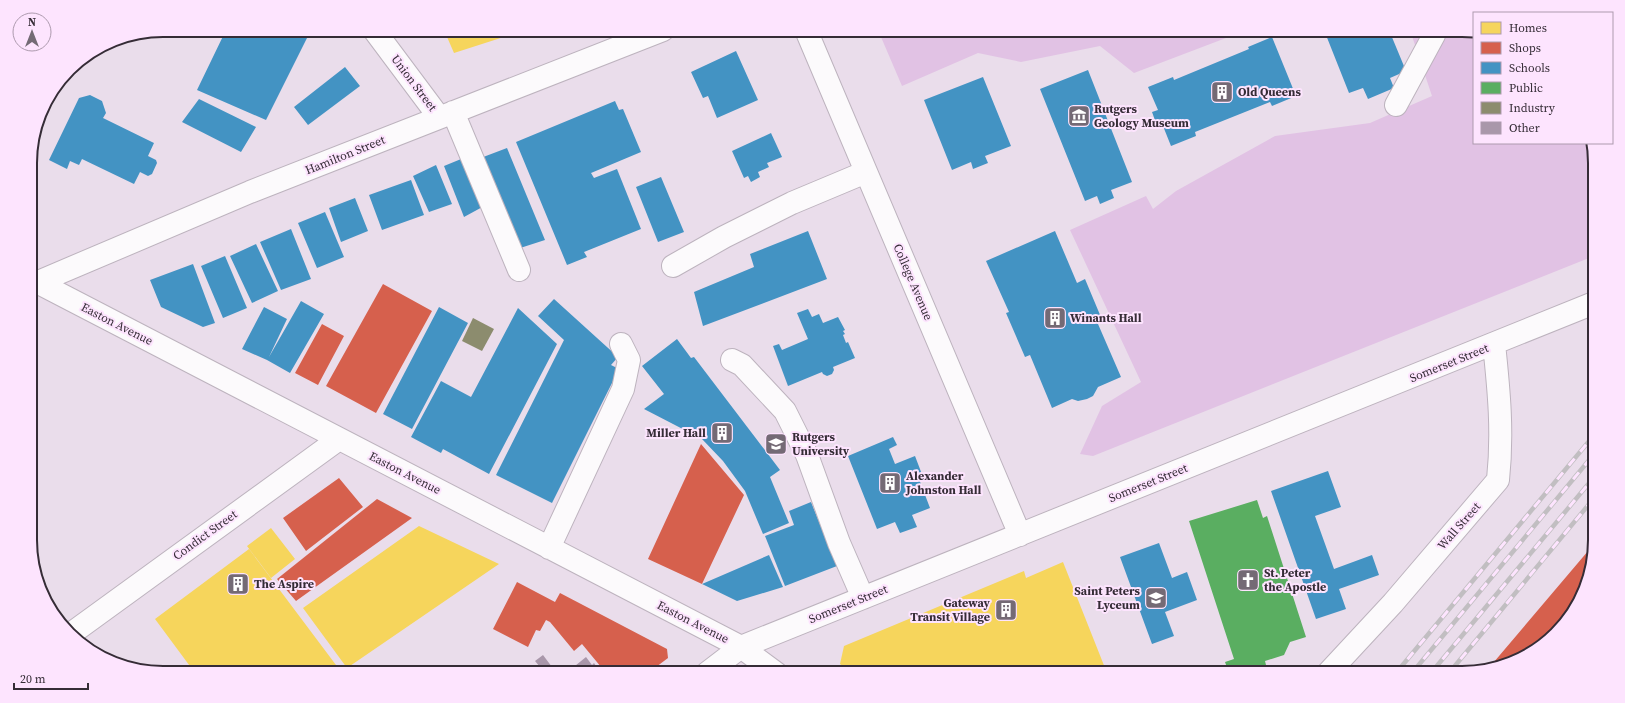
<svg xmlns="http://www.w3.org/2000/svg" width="1625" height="703" font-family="'Source Serif 4',serif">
<rect width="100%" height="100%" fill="#eaddeb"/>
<path fill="#e1c2e4" d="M878,30H1247L1134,73L1100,46L1021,62L978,53L902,86Z
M1410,30H1462L1474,32V143H1593L1594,256L1093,456L1080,454L1102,406L1141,382L1070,230L1146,196L1153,209L1176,191L1275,136L1370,123L1432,96Z"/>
<path fill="#f6d55c" d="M444,30H526L454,53Z
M419,526L499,564L347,668L303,608Z
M271,528L295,559L271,578L247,546Z
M249,549L342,673H195L155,619Z
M1063,562L1107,673H850L840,664L844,646L1024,571L1026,578Z"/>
<path fill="#d6604d" d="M383,284L432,311L376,413L326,386Z
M322,324L344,336L318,385L295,373Z
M701,444L744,495L702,584L648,559Z
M339,478L363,507L306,551L283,518Z
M377,499L412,518L296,601L277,579Z
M1594,544L1585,591L1543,646L1505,666L1488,669Z
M517,582L555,602L560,593L667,649L668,658L648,673H606L582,644L574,651L550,622L546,620L540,631L536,630L528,647L493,629Z"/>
<path fill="#4393c3" d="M161,30H173L171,35Z
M226,30H311L266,120L197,90Z
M1324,30H1389L1406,71L1390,78L1394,88L1368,99L1363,88L1349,93Z
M1272,37L1296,96L1272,106L1270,102L1195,132L1196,136L1171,146L1161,121L1156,123L1152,112L1158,110L1148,87L1173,77L1174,80L1249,49L1248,47Z
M736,51L758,100L717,118L708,96L703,98L691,72Z
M345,67L360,86L308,125L294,107Z
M1088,70L1132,182L1111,190L1114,198L1100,204L1097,196L1085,201L1040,89Z
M983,77L1011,146L985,156L988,163L973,169L971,162L952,170L924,100Z
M90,95L102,101L106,113L103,118L154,143L148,156L156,160L157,163L152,174L148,176L140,172L134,184L82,159L79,165L70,161L67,169L49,160L79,98Z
M199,99L256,127L241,152L182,122Z
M615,101L619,110L623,109L641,152L591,173L594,178L617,169L641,229L584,252L587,257L567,265L516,142Z
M771,133L782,157L767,163L769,167L758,172L760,177L751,182L748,176L744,178L732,151Z
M34,139L38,141L34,148L37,156L33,165L30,166V154Z
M507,148L545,240L514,250L478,159Z
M466,157L486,205L464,217L444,166Z
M436,165L452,204L429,212L413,176Z
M661,177L684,232L658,242L636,187Z
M411,180L424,215L382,230L369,195Z
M355,198L368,231L341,242L329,208Z
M325,212L344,257L317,268L298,223Z
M291,229L311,279L281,290L260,242Z
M808,231L827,279L703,326L694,292L754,267L750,254Z
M1055,231L1077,283L1085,279L1103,322L1098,324L1121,377L1098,387L1093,396L1087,399L1078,401L1072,399L1052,408L1030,355L1025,357L1006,313L1009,312L986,261Z
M256,244L278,291L252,303L230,256Z
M225,256L247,308L223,318L201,266Z
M193,264L215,323L203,327L161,307L150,280Z
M554,299L618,357L611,365L619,369L552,503L496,475L564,340L538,316Z
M301,301L324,314L290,373L267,360L242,349L264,307L287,319L269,357Z
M439,307L468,323L412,429L383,414Z
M518,308L557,344L489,474L443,449L441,453L411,437L441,381L471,397Z
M808,309L812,317L819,314L823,323L838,317L845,330L843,331L845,334L843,335L846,343L848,342L855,358L833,367L834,370L832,374L827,376L823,374L822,372L788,386L773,346L779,344L782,350L808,339L797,313Z
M677,339L691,358L694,357L780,470L770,477L789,523L763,534L745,491L723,461L702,439L644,409L664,394L642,366Z
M893,437L897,445L889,449L895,464L915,456L923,477L919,479L930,508L912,515L917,527L900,533L895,522L877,529L848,456Z
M1328,471L1341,507L1315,516L1334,569L1372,555L1379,575L1339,589L1346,609L1316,619L1271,491Z
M811,502L837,566L785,586L765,536L794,525L789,511Z
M1159,543L1172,578L1187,572L1197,600L1165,612L1174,636L1152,644L1120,557Z
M769,555L783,587L737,601L702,584Z"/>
<path fill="#5aae61" d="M1257,500L1263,518L1267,516L1306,637L1290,642L1284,655L1265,661L1268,673H1229L1225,662L1234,659L1189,521Z"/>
<path fill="#8c8c6e" d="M473,318L494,329L482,351L462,341Z"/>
<path fill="#a997aa" d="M543,655L555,671L560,667L565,673H545L535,661Z
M586,657L592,665L594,663L601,673H572L570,670Z"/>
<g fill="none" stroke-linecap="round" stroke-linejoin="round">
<g stroke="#bdb3be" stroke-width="24">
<path id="minor" d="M374,30L439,117
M806,30L1020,535
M1396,105L1434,35
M453,112L519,270
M673,266L724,237L792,203L866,172
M31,279L741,647L776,673
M31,285L250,192L663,30
M732,360L742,365L785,411L807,455L839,543L863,598
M549,548L623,389L629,360L621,344
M72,633L339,439
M707,673L741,647L1594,303
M1328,673L1393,603L1498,480C1503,433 1499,391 1494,344"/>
</g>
<use href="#minor" stroke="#fcfafc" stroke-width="22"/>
<g stroke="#c1bec1" stroke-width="4.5">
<path id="rail" d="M1396,673L1595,434
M1412,673L1595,453
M1431,673L1595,476
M1449,673L1595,497"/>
</g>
<use href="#rail" stroke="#fde4fe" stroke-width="3" stroke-dasharray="9" stroke-linecap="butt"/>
</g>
<defs>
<g id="building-square" transform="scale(1.15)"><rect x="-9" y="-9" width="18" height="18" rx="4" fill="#746a75" stroke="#fde4fe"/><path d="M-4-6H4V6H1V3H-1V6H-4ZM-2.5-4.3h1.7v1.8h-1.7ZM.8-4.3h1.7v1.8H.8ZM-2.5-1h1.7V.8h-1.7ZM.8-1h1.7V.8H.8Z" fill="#fff"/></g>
<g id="museum-square" transform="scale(1.15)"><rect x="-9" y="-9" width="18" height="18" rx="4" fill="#746a75" stroke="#fde4fe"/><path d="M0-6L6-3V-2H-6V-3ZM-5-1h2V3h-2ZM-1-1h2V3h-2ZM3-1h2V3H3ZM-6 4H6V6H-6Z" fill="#fff"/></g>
<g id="university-square" transform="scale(1.15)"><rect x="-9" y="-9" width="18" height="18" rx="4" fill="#746a75" stroke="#fde4fe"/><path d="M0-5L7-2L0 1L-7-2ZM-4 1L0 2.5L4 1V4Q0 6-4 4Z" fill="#fff"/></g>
<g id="church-square" transform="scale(1.15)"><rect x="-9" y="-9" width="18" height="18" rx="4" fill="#746a75" stroke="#fde4fe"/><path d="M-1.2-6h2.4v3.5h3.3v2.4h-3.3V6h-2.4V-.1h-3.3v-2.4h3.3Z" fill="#fff"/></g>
<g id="school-square" transform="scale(1.15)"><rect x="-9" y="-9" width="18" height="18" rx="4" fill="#746a75" stroke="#fde4fe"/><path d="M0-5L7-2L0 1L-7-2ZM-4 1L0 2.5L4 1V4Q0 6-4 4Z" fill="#fff"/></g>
</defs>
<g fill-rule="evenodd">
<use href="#building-square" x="1222" y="92"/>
<use href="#museum-square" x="1079" y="116"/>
<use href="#building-square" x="1055" y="318"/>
<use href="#building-square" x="722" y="433"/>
<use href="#university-square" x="776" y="444"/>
<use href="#building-square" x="890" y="483"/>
<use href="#church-square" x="1248" y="580"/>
<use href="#building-square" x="238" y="584"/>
<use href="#school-square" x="1156" y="598"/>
<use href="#building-square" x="1006" y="610"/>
</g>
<g text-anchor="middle" stroke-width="4" stroke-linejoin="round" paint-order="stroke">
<g font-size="12" fill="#352c36" stroke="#fde4fe">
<text transform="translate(414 83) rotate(53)" y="4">Union Street</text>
<text transform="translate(345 155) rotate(-22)" y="4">Hamilton Street</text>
<text transform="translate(913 282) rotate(67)" y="4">College Avenue</text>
<text transform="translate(117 324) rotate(27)" y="4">Easton Avenue</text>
<text transform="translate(1449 363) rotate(-22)" y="4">Somerset Street</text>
<text transform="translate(405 473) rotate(27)" y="4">Easton Avenue</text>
<text transform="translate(1148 483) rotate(-22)" y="4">Somerset Street</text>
<text transform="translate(1459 526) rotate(-49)" y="4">Wall Street</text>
<text transform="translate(205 535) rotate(-36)" y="4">Condict Street</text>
<text transform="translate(848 604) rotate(-22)" y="4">Somerset Street</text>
<text transform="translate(693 622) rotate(27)" y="4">Easton Avenue</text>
</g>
<g font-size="12" font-weight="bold" fill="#352c36" stroke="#fde4fe" text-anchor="start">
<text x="1238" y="96">Old Queens</text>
<text x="1094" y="113">Rutgers<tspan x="1094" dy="14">Geology Museum</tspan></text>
<text x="1070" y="322">Winants Hall</text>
<text x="706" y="437" text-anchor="end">Miller Hall</text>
<text x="792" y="441">Rutgers<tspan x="792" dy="14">University</tspan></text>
<text x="906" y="480">Alexander<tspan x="906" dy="14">Johnston Hall</tspan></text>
<text x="1264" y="577">St. Peter<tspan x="1264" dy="14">the Apostle</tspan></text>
<text x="254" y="588">The Aspire</text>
<text x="1140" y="595" text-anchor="end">Saint Peters<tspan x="1140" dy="14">Lyceum</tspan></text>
<text x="990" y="607" text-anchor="end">Gateway<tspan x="990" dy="14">Transit Village</tspan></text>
</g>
</g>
<path d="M0 0H1625V703H0ZM163 37H1462A126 126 0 0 1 1588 163V540A126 126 0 0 1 1462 666H163A126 126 0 0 1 37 540V163A126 126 0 0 1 163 37Z" fill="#fde4fe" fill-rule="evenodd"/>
<path fill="none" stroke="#352c36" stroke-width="2" d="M163 37H1462A126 126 0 0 1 1588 163V540A126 126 0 0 1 1462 666H163A126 126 0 0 1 37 540V163A126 126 0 0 1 163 37Z"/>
<rect x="1473" y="12" width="140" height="132" fill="#fde4fe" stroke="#ad9aae"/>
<rect x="1481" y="22" width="20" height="12" fill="#f6d55c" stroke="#ad9aae"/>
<text x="1509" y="32" font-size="12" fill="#352c36">Homes</text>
<rect x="1481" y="42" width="20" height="12" fill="#d6604d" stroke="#ad9aae"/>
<text x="1509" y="52" font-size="12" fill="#352c36">Shops</text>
<rect x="1481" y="62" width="20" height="12" fill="#4393c3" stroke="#ad9aae"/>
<text x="1509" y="72" font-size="12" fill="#352c36">Schools</text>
<rect x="1481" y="82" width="20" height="12" fill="#5aae61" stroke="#ad9aae"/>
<text x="1509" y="92" font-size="12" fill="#352c36">Public</text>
<rect x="1481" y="102" width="20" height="12" fill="#8c8c6e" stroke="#ad9aae"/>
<text x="1509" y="112" font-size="12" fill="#352c36">Industry</text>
<rect x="1481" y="122" width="20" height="12" fill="#a997aa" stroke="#ad9aae"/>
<text x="1509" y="132" font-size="12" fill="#352c36">Other</text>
<g transform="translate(32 32)"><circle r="19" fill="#fde4fe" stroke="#ad9aae"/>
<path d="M0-3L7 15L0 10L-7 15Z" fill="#746a75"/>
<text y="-6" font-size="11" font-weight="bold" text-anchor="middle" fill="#352c36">N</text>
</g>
<path d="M14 683v6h74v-6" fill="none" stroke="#352c36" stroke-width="2"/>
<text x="20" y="683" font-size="12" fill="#352c36" stroke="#fde4fe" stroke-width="3" paint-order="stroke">20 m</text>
</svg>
